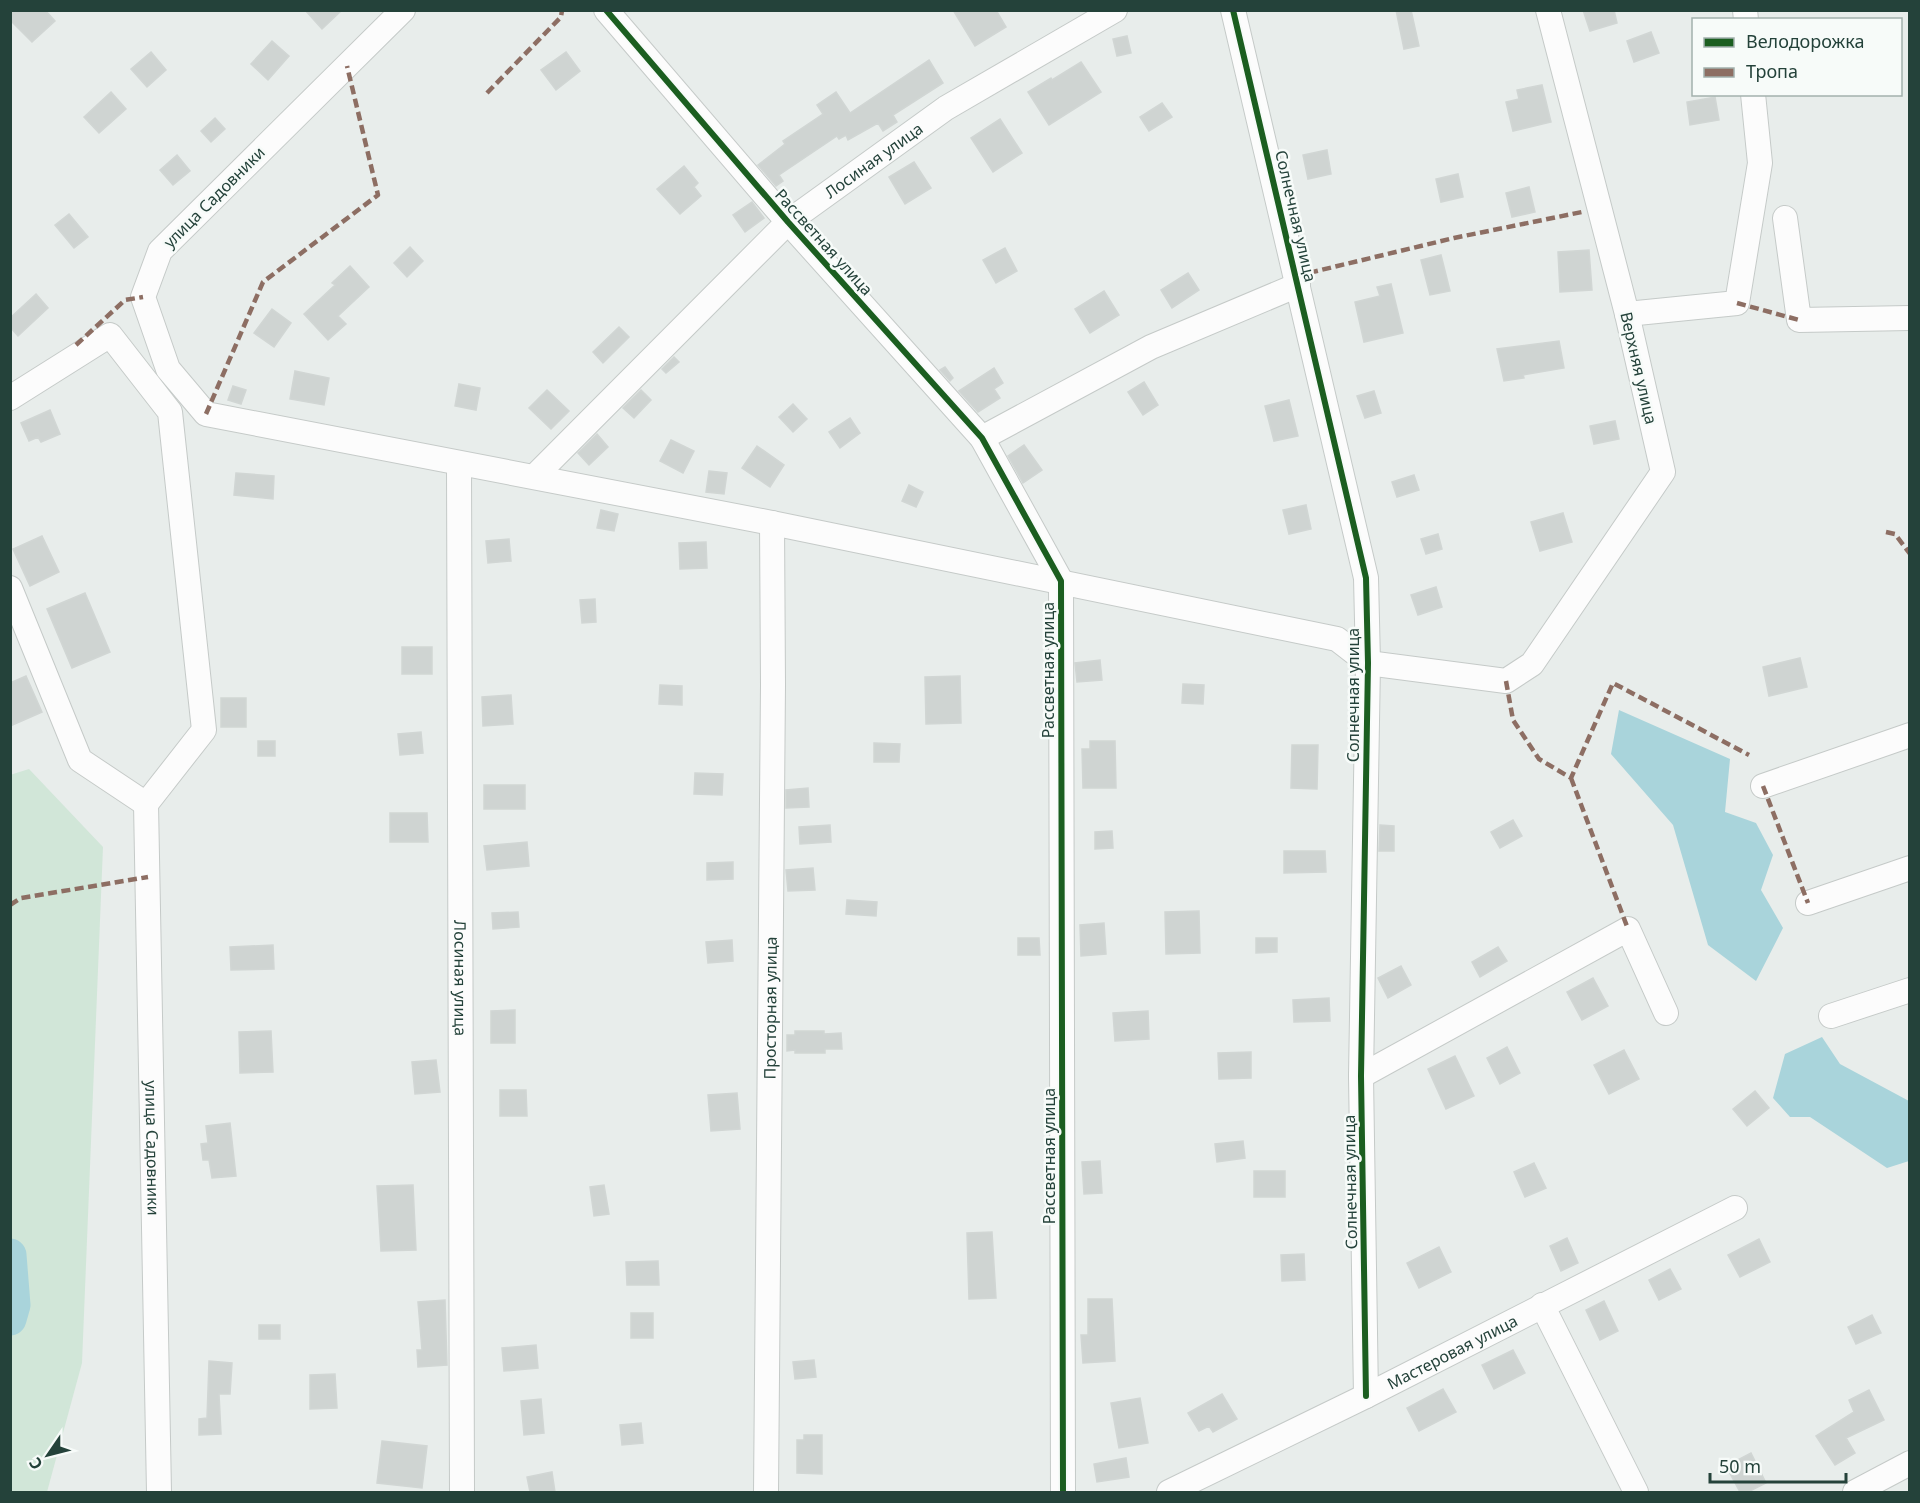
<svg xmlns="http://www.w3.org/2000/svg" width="1920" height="1503" font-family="'Noto Sans',sans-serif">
<rect width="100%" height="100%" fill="#e8edeb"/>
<path fill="#d1e6d8" d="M29,769L103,847L82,1363L47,1492H11L10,775Z"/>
<path fill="#a9d4db" d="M1619,710L1730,759L1725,812L1756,823L1773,855L1761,890L1783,928L1756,981L1708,945L1673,825L1611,754Z
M1822,1037L1840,1064L1909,1101V1161L1887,1168L1810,1117H1790L1773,1098L1785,1054Z"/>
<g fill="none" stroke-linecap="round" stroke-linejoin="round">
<path stroke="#a9d4db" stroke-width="33" d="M10,1255L14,1305L10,1319"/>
</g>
<path fill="#cfd4d2" stroke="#d1d6d4" stroke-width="1.5" d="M10,10H45L55,21L32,42L10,20Z
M305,10H342L322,29Z
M953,10H996L1006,27L975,46Z
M1396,10H1411L1419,46L1404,49Z
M1583,10H1614L1617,23L1590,31Z
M1651,32L1659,53L1634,62L1627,41Z
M1127,36L1131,53L1117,56L1113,39Z
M272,41L289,56L268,80L251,64Z
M151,52L166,70L147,87L131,69Z
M566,52L580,71L556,90L541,70Z
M929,60L943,83L893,115L897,122L883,131L878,123L848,140L846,135L839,139L837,136L779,175L783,181L776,186L758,165L785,144L783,141L823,114L817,105L836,92L850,113Z
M1081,62L1101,92L1049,125L1028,92L1051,78L1052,80Z
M1542,85L1551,122L1513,131L1506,102L1519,99L1517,90Z
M111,92L126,109L99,133L84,117Z
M1715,97L1719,120L1690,125L1687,102Z
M1162,103L1172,117L1149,131L1140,117Z
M215,118L225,129L211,142L201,131Z
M1000,119L1022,153L993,172L971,138Z
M1327,150L1331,174L1308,179L1303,155Z
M177,155L190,171L173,185L160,170Z
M914,162L931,188L905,204L889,177Z
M684,166L698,183L694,187L701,196L680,214L657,189Z
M1458,174L1463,197L1441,202L1436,179Z
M1529,187L1535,212L1512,217L1506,193Z
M752,202L764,218L745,232L733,215Z
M69,214L88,237L74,248L55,225Z
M410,247L423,261L407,277L394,263Z
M1005,248L1017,271L996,283L983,260Z
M1589,250L1592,290L1560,292L1558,252Z
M1441,255L1450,291L1430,295L1421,260Z
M350,266L369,287L338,316L346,324L328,340L304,314L335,285L332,283Z
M1188,273L1199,290L1172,308L1161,290Z
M1391,284L1403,333L1364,342L1355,302L1380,296L1377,287Z
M1104,291L1119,315L1090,333L1075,309Z
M36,294L48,308L18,336L10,327V318Z
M272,309L291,323L274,347L254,333Z
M619,327L629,337L603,363L593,352Z
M1559,341L1564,368L1523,375L1524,378L1504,381L1497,349Z
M674,357L679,362L666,373L662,369Z
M945,367L953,378L950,381L940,370Z
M994,368L1003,383L994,389L1000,398L978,412L959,391Z
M295,371L329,378L324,405L290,399Z
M1144,382L1158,405L1143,415L1128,392Z
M459,384L480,388L476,410L455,406Z
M233,386L246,390L241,404L228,400Z
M547,390L569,411L551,429L529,408Z
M641,390L651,400L634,418L623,408Z
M1374,391L1381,413L1365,418L1357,396Z
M1289,400L1298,436L1274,441L1265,406Z
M793,404L807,419L793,432L779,417Z
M50,410L60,434L41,442L38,437L29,441L21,423Z
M850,418L860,433L840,448L829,432Z
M1615,421L1619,439L1594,444L1590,426Z
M597,434L608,447L589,465L578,453Z
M671,440L694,451L683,473L660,461Z
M1024,445L1042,470L1023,483L1008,456Z
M757,446L784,465L770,487L742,468Z
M709,471L727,473L724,494L706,492Z
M236,473L274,476L273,499L234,495Z
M1414,475L1419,490L1397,497L1392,482Z
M909,485L923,492L916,507L902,501Z
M1306,505L1311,529L1289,534L1283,510Z
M601,510L618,514L614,531L597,528Z
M1563,513L1572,542L1540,551L1531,522Z
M1438,534L1442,549L1426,554L1421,539Z
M42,536L59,572L30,586L13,549Z
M509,539L511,561L488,563L486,541Z
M706,542L707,568L680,569L679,543Z
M1436,587L1442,607L1418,615L1411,595Z
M85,593L110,652L72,668L47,609Z
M595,599L596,622L582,623L580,600Z
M402,647H432V674H402Z
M1800,658L1807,687L1769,696L1763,667Z
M1100,660L1102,680L1077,682L1075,663Z
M26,676L42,712L10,726V683Z
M960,676L961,723L926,724L925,677Z
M1183,684L1204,685L1203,704L1182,703Z
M660,685L682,686V705L659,704Z
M511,695L513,724L483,726L482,697Z
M221,698H246V727H221Z
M421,732L423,753L400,755L398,734Z
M258,741H275V756H258Z
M1090,741H1115L1116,788H1083L1082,749H1090Z
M874,743L900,744L899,762H874Z
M1292,745H1318L1317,789L1291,788Z
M695,773L723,774L722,795L694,794Z
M484,785H525V809H484Z
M808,788L809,807L786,808V790Z
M390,813H427L428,842H390Z
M1513,820L1522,836L1500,848L1491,832Z
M830,825L831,842L800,844L799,827Z
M1380,825L1394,826V851H1379Z
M1112,831L1113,848L1095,849V832Z
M527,842L529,866L487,870L484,846Z
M1284,851H1325L1326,872L1284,873Z
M733,862V879L707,880V863Z
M813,868L815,890L788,891L786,870Z
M847,900L877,902L876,916L846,914Z
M1199,911L1200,953L1166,954L1165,912Z
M518,912L519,927L493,929L492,913Z
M1104,923L1106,954L1081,956L1080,925Z
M1018,938H1039L1040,955H1018Z
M1256,938H1277V952L1256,953Z
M732,940L733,961L708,963L706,942Z
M273,945L274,969L231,970L230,947Z
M1498,947L1507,961L1480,977L1472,962Z
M1401,966L1411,985L1388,998L1378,978Z
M1593,978L1608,1006L1582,1020L1567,992Z
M1329,998L1330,1021L1294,1022L1293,1000Z
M515,1010V1043H491V1011Z
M1148,1011L1149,1039L1115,1041L1113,1013Z
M271,1031L273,1072L240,1073L239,1032Z
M795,1031H824V1034L841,1033L842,1049H825V1053H795V1050L787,1051V1035H795Z
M1507,1047L1520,1073L1500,1084L1487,1058Z
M1624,1050L1639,1079L1609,1094L1594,1065Z
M1251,1052V1078L1219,1079L1218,1053Z
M1455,1056L1474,1096L1446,1109L1428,1069Z
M436,1060L440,1092L415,1094L412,1062Z
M500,1090H526L527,1116H500Z
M1755,1091L1769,1108L1747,1126L1733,1109Z
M737,1093L740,1129L711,1131L708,1095Z
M230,1123L236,1176L212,1178L209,1160H203L201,1144L208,1143L206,1126Z
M1243,1141L1245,1158L1217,1162L1215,1144Z
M1100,1161L1102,1193L1084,1194L1082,1162Z
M1534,1163L1546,1188L1525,1197L1514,1172Z
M1254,1171H1285V1197H1254Z
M413,1185L416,1250L381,1251L377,1186Z
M604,1185L609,1214L594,1216L590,1187Z
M992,1232L996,1298L969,1299L967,1233Z
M1567,1238L1578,1263L1561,1271L1550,1246Z
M1759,1239L1770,1262L1740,1277L1728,1255Z
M1439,1247L1451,1272L1419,1288L1407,1263Z
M1304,1254L1305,1280L1282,1281L1281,1255Z
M658,1261L659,1285H627L626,1262Z
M1670,1269L1681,1289L1659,1300L1649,1280Z
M1088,1299H1112L1115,1361L1083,1363L1081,1335H1088Z
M445,1300L447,1365L418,1367L417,1350H422L418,1302Z
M1604,1301L1618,1331L1600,1340L1586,1310Z
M631,1313H653V1338H631Z
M1872,1315L1881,1333L1856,1344L1848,1327Z
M259,1325H280V1339H259Z
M536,1345L538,1368L504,1371L502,1348Z
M1513,1350L1525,1373L1494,1389L1482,1365Z
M814,1360L816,1377L795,1379L793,1362Z
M209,1361L232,1363L230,1394H219L221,1434L199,1435V1419L207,1418Z
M335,1374L337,1408L310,1409V1375Z
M1443,1389L1456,1412L1419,1431L1407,1408Z
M1869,1390L1884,1420L1846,1438L1855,1453L1835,1465L1816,1436L1854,1412L1849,1400Z
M1222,1394L1237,1419L1213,1432L1209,1426L1199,1431L1188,1413Z
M1140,1398L1148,1443L1119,1448L1111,1403Z
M541,1399L544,1433L524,1435L521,1401Z
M641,1423L643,1443L622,1445L620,1425Z
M804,1435H822V1474L797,1473V1440H804Z
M382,1441L427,1446L422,1488L377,1483Z
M1751,1453L1766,1483L1748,1492H1740L1726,1466Z
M1126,1458L1129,1477L1097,1482L1094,1464Z
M552,1472L555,1492H530L527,1477Z"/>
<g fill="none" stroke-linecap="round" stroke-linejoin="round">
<g stroke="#c5cac8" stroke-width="26">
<g id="minor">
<path d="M403,10L160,251L143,297L168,369L206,414L772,523L1337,639L1368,663L1506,681L1532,664L1663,472L1627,314L1548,10"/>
<path d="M606,10L788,222L982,438L1061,581L1063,1492"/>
<path d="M1233,10L1366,578L1368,663L1361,1076L1366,1396"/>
<path d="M1745,10L1746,20"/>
<path d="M1785,218L1799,320L1910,318"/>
<path d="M1627,314L1737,303L1760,163L1753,94"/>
<path d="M10,398L110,335L170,412L204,730L146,804L80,760L10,588"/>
<path d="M982,438L1151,347L1298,285"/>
<path id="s1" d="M459,464L462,1492"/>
<path id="s2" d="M535,476L788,222L946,108L1115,10"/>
<path d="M1763,786L1910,735"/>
<path id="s3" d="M146,804L159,1492"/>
<path d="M1808,903L1910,868"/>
<path d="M1831,1016L1910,990"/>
<path d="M1361,1076L1628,929L1666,1013"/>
<path d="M1542,1305L1636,1492"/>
<path id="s4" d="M766,1492L773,685L772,523"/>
<path id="s5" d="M1169,1492L1366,1396L1735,1208"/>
<path d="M1855,1492L1910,1463"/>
</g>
</g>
<use href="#minor" stroke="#fcfcfc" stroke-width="24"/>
<path stroke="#8d6e63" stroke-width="4.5" stroke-dasharray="9 4.5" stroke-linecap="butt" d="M487,93L561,17L562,10
M1296,276L1454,238L1582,212
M1737,303L1799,320
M76,345L125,300L143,297
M206,414L263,282L378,195L347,66
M1886,532L1895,534L1910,554
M1506,681L1513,720L1539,759L1571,778L1613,683L1749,755
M1571,778L1628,929
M1763,786L1808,903
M10,905L21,898L148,877"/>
<g stroke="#f7fbf9" stroke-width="10">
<path id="cycleway" d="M606,10L788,222L982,438L1061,581L1063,1492
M1233,10L1366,578L1368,663L1361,1076L1366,1396"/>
</g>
<use href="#cycleway" stroke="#1b5e20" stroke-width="6"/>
</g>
<g text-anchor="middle" stroke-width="5" stroke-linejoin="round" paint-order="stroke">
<g font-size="16" fill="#24423a" stroke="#f7fbf9">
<text dy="6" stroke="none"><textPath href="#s2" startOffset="464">Лосиная улица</textPath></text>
<text transform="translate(214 197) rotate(-45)" y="6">улица Садовники</text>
<text transform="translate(1296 216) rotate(77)" y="6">Солнечная улица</text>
<text transform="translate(824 242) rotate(48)" y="6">Рассветная улица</text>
<text transform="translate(1639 368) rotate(77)" y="6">Верхняя улица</text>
<text transform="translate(1048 670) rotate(-90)" y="6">Рассветная улица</text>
<text transform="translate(1353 695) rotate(-90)" y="6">Солнечная улица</text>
<text dy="6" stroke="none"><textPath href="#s1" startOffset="514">Лосиная улица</textPath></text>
<text dy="6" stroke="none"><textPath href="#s4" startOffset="484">Просторная улица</textPath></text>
<text dy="6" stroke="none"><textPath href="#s3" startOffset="344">улица Садовники</textPath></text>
<text transform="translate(1049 1156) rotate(-90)" y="6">Рассветная улица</text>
<text transform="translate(1350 1182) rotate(-91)" y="6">Солнечная улица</text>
<text dy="6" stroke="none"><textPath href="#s5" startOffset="316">Мастеровая улица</textPath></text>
</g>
</g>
<rect width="1920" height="1503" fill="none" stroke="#24423a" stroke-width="24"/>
<rect x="1692" y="18" width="210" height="78" fill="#f7fbf9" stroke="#a3b1ad" stroke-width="1.5"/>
<rect x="1704" y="38" width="30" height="9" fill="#1b5e20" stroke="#a3b1ad" stroke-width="1.5"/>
<text x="1746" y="48" font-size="18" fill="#24423a">Велодорожка</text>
<rect x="1704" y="68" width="30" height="9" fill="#8d6e63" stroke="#a3b1ad" stroke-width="1.5"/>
<text x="1746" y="78" font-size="18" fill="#24423a">Тропа</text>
<g transform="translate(48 1455) rotate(235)" stroke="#f7fbf9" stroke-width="4.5" paint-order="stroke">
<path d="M0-4.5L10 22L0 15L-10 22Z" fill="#24423a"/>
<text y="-9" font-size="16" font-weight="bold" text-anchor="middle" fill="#24423a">С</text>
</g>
<path d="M1710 1473v9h136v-9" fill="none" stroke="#24423a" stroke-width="3"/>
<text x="1719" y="1473" font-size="18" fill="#24423a" stroke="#f7fbf9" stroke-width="4.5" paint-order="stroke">50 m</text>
</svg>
